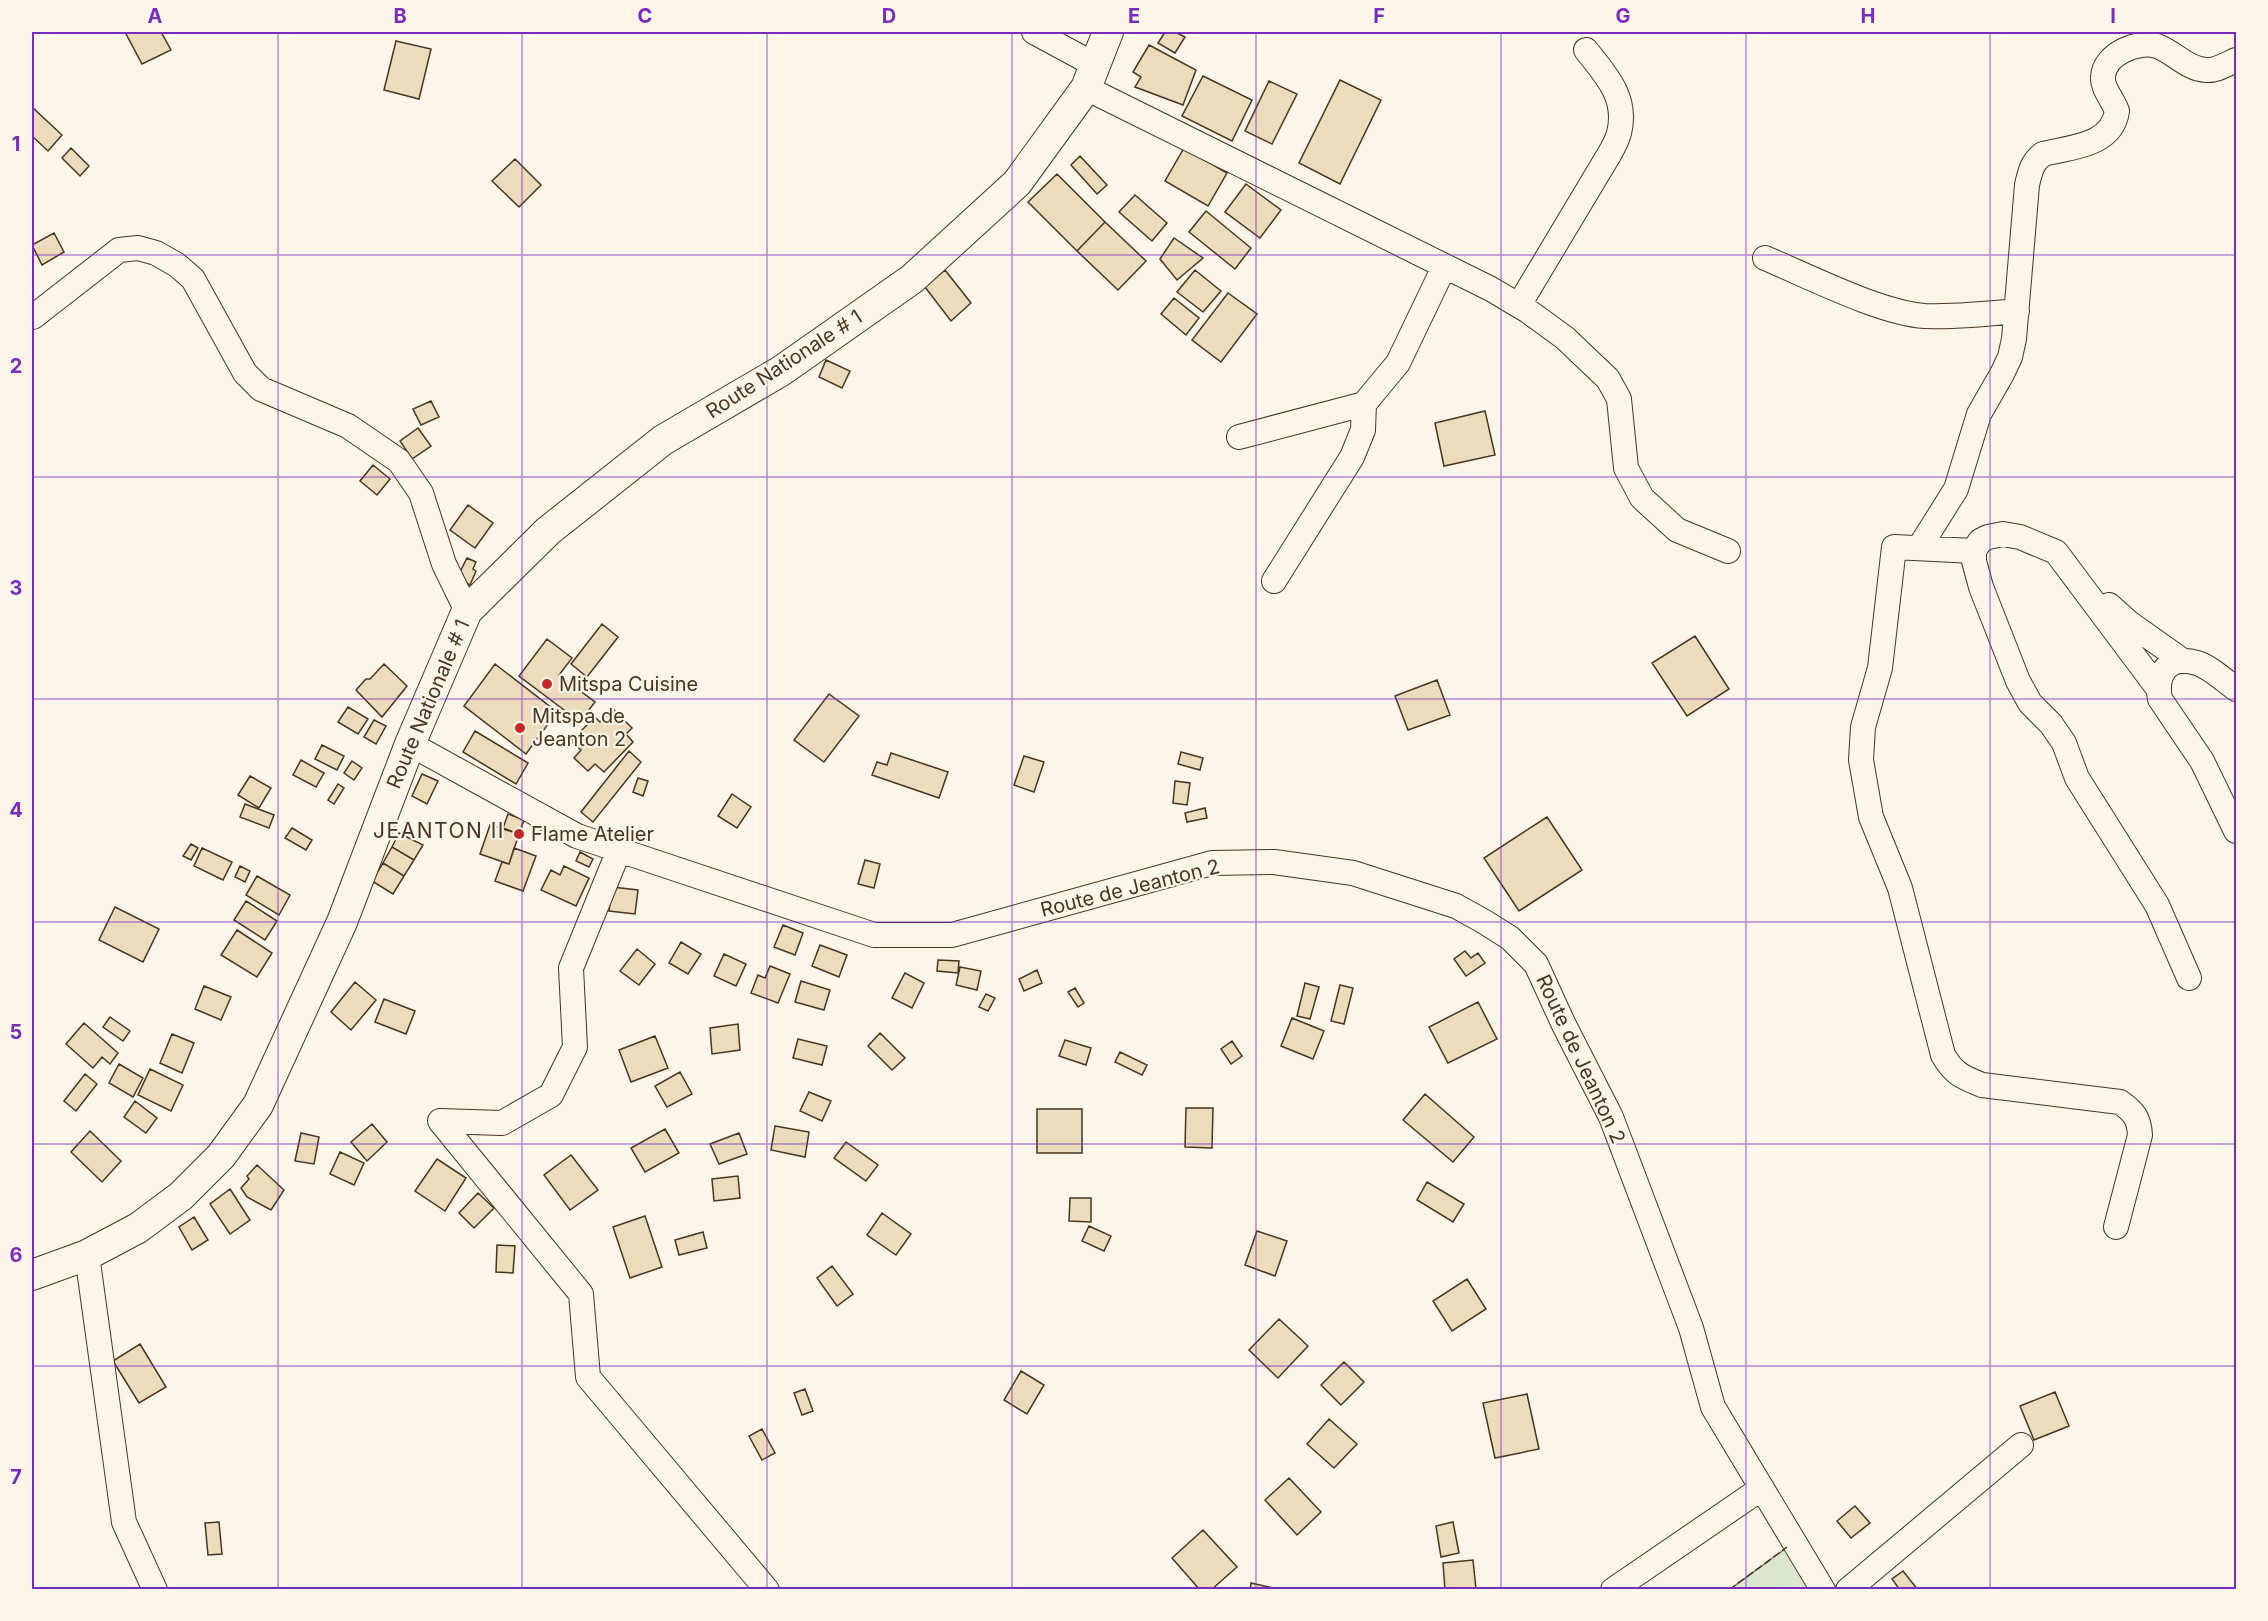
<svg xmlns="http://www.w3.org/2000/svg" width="2268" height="1621" font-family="Inter,sans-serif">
<rect width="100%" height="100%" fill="#fbf6e9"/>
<path fill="#dce7d0" stroke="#887966" stroke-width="1.5" d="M1789,1546L1818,1590H1729Z"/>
<path fill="#ecdcbc" stroke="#4a3520" stroke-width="1.5" d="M125,32H161L171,50L142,64Z
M1165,32H1175L1185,37L1175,53L1158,43Z
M396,41L431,49L419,99L384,90Z
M1149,45L1196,70L1183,105L1135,87L1141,77L1133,72Z
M1203,76L1252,100L1232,141L1182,116Z
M1340,80L1381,100L1340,184L1299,163Z
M1269,81L1297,94L1272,144L1245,131Z
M32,107L62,135L48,151L32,136Z
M71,148L89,166L80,176L62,158Z
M1184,148L1227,173L1208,206L1165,181Z
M1080,156L1107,185L1097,194L1071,165Z
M515,159L541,185L519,207L492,181Z
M1057,174L1105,222L1077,251L1028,202Z
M1246,184L1281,210L1260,238L1225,212Z
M1135,195L1167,223L1152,241L1119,212Z
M1206,211L1251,248L1235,269L1189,232Z
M1105,222L1146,261L1118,290L1077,251Z
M54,233L64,252L42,265L32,245Z
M1174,238L1203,258L1177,280L1160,259Z
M945,270L971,303L951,321L925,287Z
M1195,270L1221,291L1203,312L1177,292Z
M1228,293L1257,314L1221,362L1192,340Z
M1174,298L1199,318L1186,335L1161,314Z
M826,360L850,371L842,388L819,377Z
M431,401L439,417L421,425L413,409Z
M1485,411L1495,455L1444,466L1435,423Z
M418,428L431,446L412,459L400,441Z
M373,465L390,479L377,495L360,481Z
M468,505L493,523L475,548L450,530Z
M467,558L476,562L473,569L476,571L470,585L457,578Z
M602,624L618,637L587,677L571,664Z
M1695,636L1729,689L1687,716L1652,663Z
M547,639L572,658L559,675L595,702L580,722L519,676Z
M384,664L407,686L382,717L356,690L366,679H370Z
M495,664L557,712L526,754L464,706Z
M1437,680L1450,715L1408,730L1395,696Z
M829,694L859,716L824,762L794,740Z
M348,707L368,719L358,734L338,722Z
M613,709L632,728L626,734L633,742L604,772L595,764L588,771L574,758L581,750L571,741L595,717L600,722Z
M374,720L386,726L376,744L364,737Z
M475,731L528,763L516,784L463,752Z
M322,745L344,756L337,770L315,759Z
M629,751L641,762L593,822L581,812Z
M1181,752L1203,758L1200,770L1178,764Z
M891,753L948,772L939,798L872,775L877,762L887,765Z
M1024,756L1044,762L1034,792L1014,785Z
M301,760L324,773L316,787L293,775Z
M352,761L362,768L354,780L344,773Z
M422,774L438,781L427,804L412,796Z
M250,776L271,788L259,808L238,795Z
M638,778L648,781L643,796L633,792Z
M1175,781L1190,783L1187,805L1173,803Z
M338,784L344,788L334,804L328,800Z
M732,794L751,807L737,828L718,816Z
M245,804L274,815L269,828L240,817Z
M1205,808L1207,818L1187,822L1185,813Z
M508,814L524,820L519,834L503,828Z
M1547,817L1582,870L1519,911L1484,858Z
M490,825L519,834L509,864L480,854Z
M292,828L312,840L306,850L285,838Z
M399,833L423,845L414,860L392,847Z
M191,844L198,848L191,860L183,856Z
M392,847L414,860L404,876L383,863Z
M202,848L232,862L223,880L194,866Z
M514,848L536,856L523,891L495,881L502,862L509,864Z
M580,852L593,859L589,867L576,861Z
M865,860L880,864L874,888L858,884Z
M383,863L404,876L393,894L372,881Z
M240,866L250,871L245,882L235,877Z
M564,866L589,878L576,906L541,890L551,870L560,875Z
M257,876L290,895L279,915L246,895Z
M612,887L638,890L635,914L609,911Z
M246,901L277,921L265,940L234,920Z
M115,907L159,929L143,962L99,940Z
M783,925L803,933L795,955L774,947Z
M237,930L272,953L257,977L221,955Z
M681,942L701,954L688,974L669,963Z
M820,945L847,955L839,977L812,966Z
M637,949L655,964L639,985L620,971Z
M1465,951L1471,958L1478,953L1485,963L1466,976L1454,959Z
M724,954L746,964L736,986L714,976Z
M938,960L959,961L958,973L937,971Z
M770,966L790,974L778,1003L751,993L758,975L765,978Z
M960,967L981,971L977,990L956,985Z
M1037,970L1042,983L1024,991L1019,979Z
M905,973L924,983L912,1008L892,998Z
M801,981L830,990L824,1010L795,1002Z
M355,982L376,1000L351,1030L331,1012Z
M1305,983L1319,987L1310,1019L1297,1016Z
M1340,985L1353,988L1344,1024L1331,1021Z
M204,986L231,997L221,1020L195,1009Z
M1075,988L1084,1003L1078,1007L1068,992Z
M986,994L995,998L988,1011L979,1007Z
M384,999L415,1011L406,1034L375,1022Z
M1478,1002L1497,1039L1448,1063L1429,1027Z
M110,1017L130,1031L123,1041L103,1027Z
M1292,1018L1324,1031L1313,1059L1281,1046Z
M84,1023L118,1053L110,1064L102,1057L93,1068L66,1044Z
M738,1024L740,1050L712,1054L710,1028Z
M880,1033L905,1058L892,1070L868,1046Z
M172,1034L194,1043L182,1073L160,1063Z
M655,1036L668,1068L631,1082L619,1050Z
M798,1039L827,1046L822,1065L793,1058Z
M1065,1040L1091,1048L1086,1065L1059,1056Z
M1232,1041L1242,1056L1231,1064L1221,1049Z
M1120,1052L1147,1065L1142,1075L1115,1062Z
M119,1064L143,1078L133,1097L109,1083Z
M150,1069L183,1085L171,1111L138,1095Z
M680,1072L692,1094L667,1107L655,1086Z
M85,1074L97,1084L76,1111L64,1101Z
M809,1092L831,1101L822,1121L800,1111Z
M1425,1094L1474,1137L1453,1162L1403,1120Z
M135,1101L157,1118L146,1133L124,1117Z
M1186,1108H1213L1212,1148L1185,1147Z
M1037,1109H1082V1153H1037Z
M372,1124L387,1142L367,1161L351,1142Z
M775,1126L809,1132L805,1157L771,1150Z
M665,1129L679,1153L645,1172L631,1148Z
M90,1131L121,1161L102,1182L71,1152Z
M301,1133L319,1137L314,1164L295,1161Z
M739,1133L747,1154L719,1164L710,1144Z
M846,1142L878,1165L866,1181L834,1158Z
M340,1152L364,1163L354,1185L330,1174Z
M571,1155L598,1190L570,1210L544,1175Z
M437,1159L466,1178L445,1211L415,1191Z
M257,1165L284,1190L271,1210L247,1197L241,1188L249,1179L247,1176Z
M738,1176L740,1198L714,1201L712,1179Z
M1427,1182L1464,1204L1453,1222L1417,1200Z
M230,1189L250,1220L230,1234L210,1204Z
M478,1193L494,1208L474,1228L459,1213Z
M1070,1198H1091V1222L1069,1221Z
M882,1213L911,1234L896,1255L867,1235Z
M645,1216L662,1267L630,1278L613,1227Z
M194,1217L208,1240L192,1250L179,1227Z
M1089,1226L1111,1236L1104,1251L1082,1241Z
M1257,1231L1287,1241L1275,1276L1245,1265Z
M703,1232L707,1248L679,1255L675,1240Z
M497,1245L515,1246L513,1273L496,1272Z
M832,1266L853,1294L837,1306L817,1278Z
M1467,1279L1486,1309L1452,1331L1433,1301Z
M1279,1319L1308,1346L1278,1378L1249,1350Z
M140,1344L166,1387L139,1403L113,1361Z
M1344,1362L1364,1382L1341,1405L1321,1385Z
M1021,1371L1044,1385L1027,1414L1004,1400Z
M805,1389L813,1411L802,1415L794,1393Z
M2055,1392L2069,1426L2034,1440L2020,1406Z
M1527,1394L1539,1449L1495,1458L1483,1403Z
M1329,1419L1357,1444L1334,1468L1307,1444Z
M762,1429L775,1453L762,1460L749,1436Z
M1289,1478L1321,1512L1297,1535L1265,1500Z
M1855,1506L1870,1523L1851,1538L1837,1521Z
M219,1522L222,1554L208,1555L205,1523Z
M1453,1522L1459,1553L1441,1557L1436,1526Z
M1203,1530L1237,1567L1211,1590H1200L1172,1558Z
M1473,1560L1476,1589L1445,1590L1443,1563Z
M1903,1571L1918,1590H1900L1892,1579Z
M1251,1583L1282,1590H1250Z"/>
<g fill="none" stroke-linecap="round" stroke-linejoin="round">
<g stroke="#4a3520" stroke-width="26">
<path id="minor" d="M1034,32L1095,65
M1086,88L1491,289L1528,311L1565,338L1608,379L1619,399L1626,468L1642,498L1677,530L1728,551
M1765,258C1808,276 1880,313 1925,316C1955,317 1987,314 2017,311
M1519,305L1607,158C1611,151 1617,142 1619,133C1628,98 1606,75 1586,50
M33,317L119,250L138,248L156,253L177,265L193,279L245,373L261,389L348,426L399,461L421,493L444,564L467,611
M1239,437L1364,404
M1919,548L1956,489L1979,414L2002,374L2010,357L2014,339L2027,185C2030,172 2032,162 2043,154C2071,147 2112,146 2117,111C2113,100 2102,88 2103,77C2104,54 2138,40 2157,46C2174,52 2187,69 2206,70C2216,71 2227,64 2236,60
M1974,551L1894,547L1880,668L1863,727L1861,760L1871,817L1900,888L1943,1055C1954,1074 1962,1077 1982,1085L2120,1102C2134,1112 2139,1118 2140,1135L2116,1227
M1274,581L1352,457L1363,430L1364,404L1398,363L1444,267
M2109,605L2128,622L2183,661
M2157,687L2056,552L2020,537L2003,534L1988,537L1980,541L1974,551V561L1981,587L2018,681L2030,703L2051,724L2064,743L2077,778L2157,905L2189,978
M2236,689C2225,681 2210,667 2197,663C2169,654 2155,673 2160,699L2202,761L2236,831
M410,744L577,836L874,935H952L1212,863L1274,862L1353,873L1456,906L1483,921L1510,938L1536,964L1564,1025L1611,1117L1691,1328L1713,1407L1823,1590
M619,850L571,968L575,1047L551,1095L502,1123L440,1121L581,1294L588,1377L767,1590
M87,1255L124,1522L155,1590
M1613,1590L1762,1488
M1848,1590L2021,1445"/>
</g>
<g stroke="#4a3520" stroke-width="32">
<path id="major" d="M32,1275L87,1255L138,1228L181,1196L221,1156L258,1105L342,922L410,744L467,611L548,531L663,440L781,371L912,279L1017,183L1086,88L1108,32"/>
</g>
<use href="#minor" stroke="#fbf6e9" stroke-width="24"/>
<use href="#major" stroke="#fbf6e9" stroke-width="30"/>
<path stroke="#4a3520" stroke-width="1.5" stroke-dasharray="8 3" stroke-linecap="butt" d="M1729,1590L1787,1547"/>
</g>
<path fill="none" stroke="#7b2cbf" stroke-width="1.5" stroke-opacity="0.55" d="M278,32V1590M522,32V1590M767,32V1590M1012,32V1590M1256,32V1590M1501,32V1590M1746,32V1590M1990,32V1590M32,255H2236M32,477H2236M32,699H2236M32,922H2236M32,1144H2236M32,1366H2236"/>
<g fill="#c62828" stroke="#fbf6e9" stroke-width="2">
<circle cx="547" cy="684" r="6"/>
<circle cx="520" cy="728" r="6"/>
<circle cx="519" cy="834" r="6"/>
</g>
<g text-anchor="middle" stroke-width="4.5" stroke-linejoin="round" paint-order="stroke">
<g font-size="20" fill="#4a3520" stroke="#fbf6e9">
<text transform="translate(784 364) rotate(-33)" y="7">Route Nationale # 1</text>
<text transform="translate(428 704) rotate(-67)" y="7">Route Nationale # 1</text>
<text transform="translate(1130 888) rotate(-14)" y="7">Route de Jeanton 2</text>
<text transform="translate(1581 1059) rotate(65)" y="7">Route de Jeanton 2</text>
</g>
<g font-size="20" fill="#4a3520" stroke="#fbf6e9" text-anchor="start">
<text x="559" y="691">Mitspa Cuisine</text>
<text x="532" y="723">Mitspa de<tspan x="532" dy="23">Jeanton 2</tspan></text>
<text x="531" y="841">Flame Atelier</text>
</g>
<g font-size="21" letter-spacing="1.5" fill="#4a3520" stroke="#fbf6e9">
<text x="439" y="838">JEANTON II</text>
</g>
</g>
<rect width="2268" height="1621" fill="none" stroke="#fbf6e9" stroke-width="66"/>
<rect x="33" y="33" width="2202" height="1555" fill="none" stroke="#7b2cbf" stroke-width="2"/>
<g font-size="20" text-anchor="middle" font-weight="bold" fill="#7b2cbf">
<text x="155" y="23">A</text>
<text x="400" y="23">B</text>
<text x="645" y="23">C</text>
<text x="889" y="23">D</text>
<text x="1134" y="23">E</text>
<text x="1379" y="23">F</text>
<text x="1623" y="23">G</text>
<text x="1868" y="23">H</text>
<text x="2113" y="23">I</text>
<text x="16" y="151">1</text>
<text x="16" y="373">2</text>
<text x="16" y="595">3</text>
<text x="16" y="817">4</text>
<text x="16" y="1039">5</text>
<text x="16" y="1262">6</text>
<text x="16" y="1484">7</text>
</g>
</svg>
